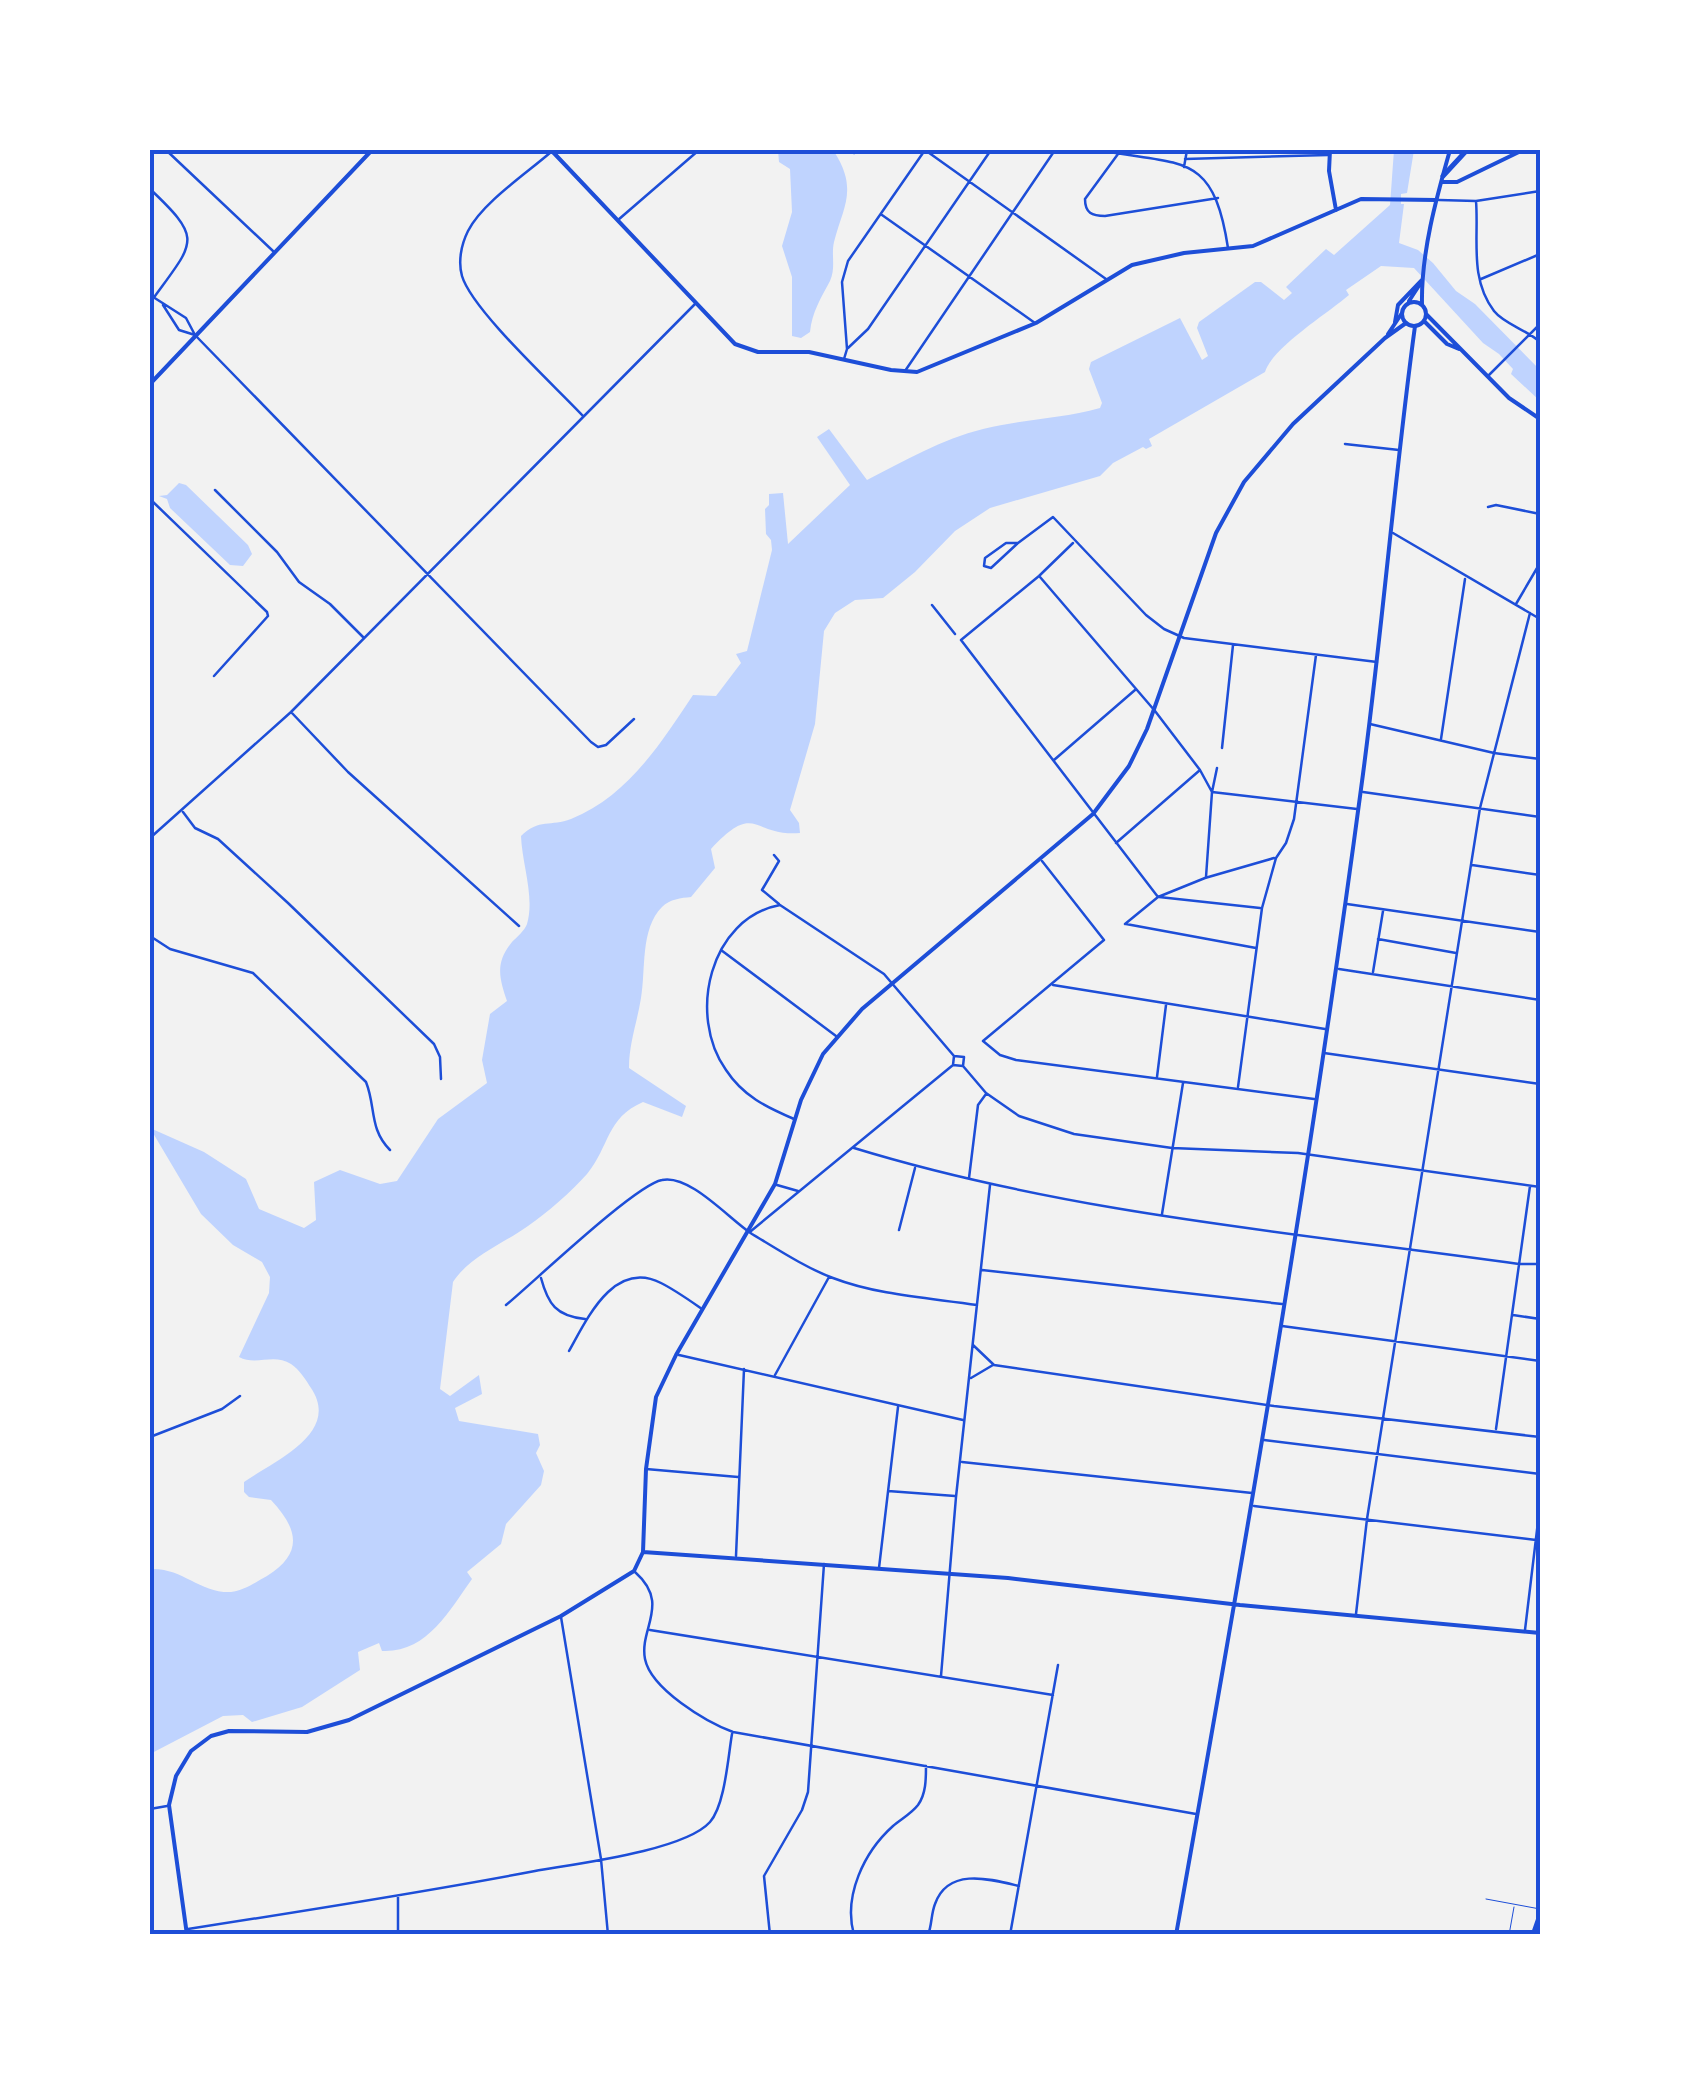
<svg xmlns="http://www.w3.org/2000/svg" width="1690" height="2085" font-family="Karla,sans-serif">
<rect width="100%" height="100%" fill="#f2f2f2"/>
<path fill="#bfd3fe" d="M778,150L835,153C858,190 843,207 834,242C831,255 836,268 830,281C821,298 812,312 810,332L801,338L792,336V277L782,246L792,212L790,169L779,162Z
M1394,150H1414L1407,193L1401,194V204H1404L1399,243L1418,250L1433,263L1456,291L1475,304L1540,370V401L1511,374L1513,369L1499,354L1483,343L1414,268L1381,266L1346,290L1349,295C1328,313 1272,348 1265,372L1149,439L1152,446L1146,449L1143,447L1113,463L1100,476L990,508L955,531L915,572L883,598L855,600L835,613L824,631L815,724L790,810L799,823L800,833C751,837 757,800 711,849L715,868L691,897C681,898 670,899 662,907C640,929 646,970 641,998C637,1023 629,1043 629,1068L686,1106L682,1117L643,1102C606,1118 610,1146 587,1174C571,1192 548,1212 528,1226C503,1244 470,1256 453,1282L440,1389L450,1396L479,1375L482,1394L455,1408L459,1421L538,1434L540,1445L536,1453L544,1471L541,1485L506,1524L501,1544L467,1572L472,1579C449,1611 427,1653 382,1651L379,1643L358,1652L360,1670L302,1707L252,1722L243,1715L223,1716L150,1754V1569C182,1567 199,1593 231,1592C243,1591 256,1582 267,1576C303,1553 299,1530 271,1500L249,1497L244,1492V1482C276,1460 341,1433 311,1388C306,1380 299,1369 291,1364C274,1353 256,1366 239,1357L269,1293L270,1277L262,1262L233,1245L201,1214L150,1128L204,1152L246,1179L259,1209L304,1228L316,1220L314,1182L340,1170L380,1184L397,1181L438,1119L487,1083L482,1060L490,1014L507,1001C499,977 495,963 512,942C517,937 525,930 527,924C535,897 522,864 521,836C539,818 551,827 571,819C628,796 661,743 693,695L716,696L741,663L736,654L747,651L772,550L771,540L766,534L765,509L769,505V494L783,493L788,544L850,485L817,437L829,429L867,480C904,461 942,439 983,429C1022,419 1061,419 1100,408L1102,403L1089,369L1091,362L1180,318L1202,360L1208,356L1197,328L1199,322L1255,282H1261L1284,300L1292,293L1286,287L1326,249L1334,255L1390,205Z
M179,483L186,485L248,545L252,554L243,566L230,565L170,508L167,499L159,496L167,495Z"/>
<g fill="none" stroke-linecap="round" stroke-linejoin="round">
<path stroke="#1d4ed8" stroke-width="1" d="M1486,1899L1540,1909
M1509,1935L1514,1907"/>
<path stroke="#1d4ed8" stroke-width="2.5" d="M166,150L273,251
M1099,150C1183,166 1213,151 1228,248
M551,152C527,173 482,203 468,231C461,245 458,262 462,276C472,310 555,386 583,416
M854,153L856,150
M1118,154L1085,199C1085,213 1092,216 1105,216L1218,198
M1185,159L1328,155
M1184,167L1187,150
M150,189C203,239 195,241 155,296
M1439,200L1476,201L1540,191
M1476,201C1479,238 1469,278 1494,311C1504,324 1527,330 1540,342
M882,215L1035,323
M618,220L699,150
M1481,279L1540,254
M150,295L186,318L195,335L591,742L598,747L606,745L634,719
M163,305L179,330L195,335
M848,348L868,329L991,150
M844,359L847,349L842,282L848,261L925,150L1106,279
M905,371L1055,150
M1488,376L1540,324
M1345,444L1399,450
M215,490L277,552L299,582L330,604L363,637
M150,499L267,612L268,616L214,676
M1488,507L1496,505L1540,514
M1393,533L1540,619
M1018,543H1006L985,558L984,566L991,568L1018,543L1053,517L1146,615L1164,629L1184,638L1377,662
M1073,543L1039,576L961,640L1158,897
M1040,577L1155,711L1200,770L1212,792L1357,809
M1516,604L1540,563
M932,605L955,634
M291,712L348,772L519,926
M1370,724L1494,753L1540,759
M1441,739L1465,579
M1222,748L1233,645
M1054,760L1135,690
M1363,792L1540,817
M183,812L195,828L218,839L288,903L434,1044L440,1057L441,1079
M150,838L291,712L695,304
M1116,843L1200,770
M774,855L779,861L762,890L779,904
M1042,861L1104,940L983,1041L1000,1055L1016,1060L1314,1099
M1472,865L1540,875
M1206,877L1212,792L1217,768
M1159,897L1260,908
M1347,904L1540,932
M1125,924L1158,897L1205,878L1274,858
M1126,924L1256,948
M150,936L170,949L253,973L366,1082C376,1107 369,1129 390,1150
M1378,939L1456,953
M721,950L836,1036
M1339,969L1540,1000
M1373,972L1383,911
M1053,985L1325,1029
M1324,1053L1540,1084
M963,1066L986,1093L1019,1116L1074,1134L1172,1148L1298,1153L1540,1187
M1157,1077L1166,1005
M1238,1087L1262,908L1276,858L1286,843L1294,819L1316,655
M794,1119C766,1107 743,1096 726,1070C687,1015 710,918 780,905L884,974L954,1056
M854,1148C1070,1214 1297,1233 1519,1264H1540
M969,1178L978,1105L986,1094
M777,1185L798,1191
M1162,1214L1183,1083
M899,1230L915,1168
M751,1231L953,1065L954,1056L964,1057L963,1066L953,1065
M982,1270L1282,1304
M541,1278C548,1304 556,1316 585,1319
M506,1305C534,1282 635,1185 662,1180C690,1174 729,1219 752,1234C777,1249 806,1268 833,1278C877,1295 930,1298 977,1305
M1513,1315L1540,1319
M1282,1326L1540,1361
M973,1345L994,1365L1274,1406L1540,1437
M569,1351C587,1319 614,1259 661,1283C675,1290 689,1300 702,1309
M679,1355L963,1420
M775,1375L829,1277
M971,1378L993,1365
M1496,1429L1530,1186
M150,1437L222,1409L240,1396
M1264,1440L1540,1474
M962,1462L1252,1493
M646,1469L738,1477
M888,1491L955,1496
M1254,1506L1536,1540
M736,1556L744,1369
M879,1568L898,1407
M635,1572C671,1604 639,1628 645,1659C651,1689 706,1722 733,1732L1196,1814
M1356,1614L1367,1519L1480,808L1530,613
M561,1617L601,1859L608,1935
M650,1630L1053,1695
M1525,1630L1540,1505
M941,1676L956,1497L990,1185
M150,1809L167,1806
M398,1897V1935
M188,1929C304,1911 420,1893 535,1871C574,1864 684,1851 710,1822C725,1805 728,1757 732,1734
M770,1935L764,1876L802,1810L808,1792L824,1564
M854,1935C843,1896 864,1852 893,1826C901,1819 911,1814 918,1805C926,1794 926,1779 926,1766
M928,1935C932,1925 931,1914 935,1904C948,1867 990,1879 1019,1886
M1010,1935L1058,1665"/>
<path stroke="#1d4ed8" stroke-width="4" d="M551,150L735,344L758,352H809L891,370L917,372L1036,323L1132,265L1184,253L1253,246L1361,199L1436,200
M1330,150L1329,171L1336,210
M1442,182H1457L1523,150
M1388,334L1402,313
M150,384L372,150
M643,1552L1008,1578L1240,1605L1540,1633
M187,1935L169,1805L176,1776L191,1751L211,1736L229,1731L307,1732L349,1720L561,1616L634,1571L643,1552L646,1469L656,1397L676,1355L775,1184L801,1100L823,1054L862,1009L1093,814L1129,766L1147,729L1216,533L1244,482L1293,424L1385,338L1406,323
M1176,1935C1244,1554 1310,1172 1361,789C1382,635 1394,480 1415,326"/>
<path stroke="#1d4ed8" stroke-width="4" d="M1409,301L1420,284
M1402 314a12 12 0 1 1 24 0a12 12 0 1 1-24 0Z
M1422,304C1421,253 1436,199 1450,150
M1426,314L1509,398L1540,419
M1424,321L1447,344L1459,349
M1395,322L1398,305L1422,280"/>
<path stroke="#1d4ed8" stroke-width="5" d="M1443,176L1467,150
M1533,1935L1540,1915"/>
</g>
<rect width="1690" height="2085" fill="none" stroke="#ffffff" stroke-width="305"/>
<rect x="152" y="152" width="1386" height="1780" fill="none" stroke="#1d4ed8" stroke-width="4"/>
</svg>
